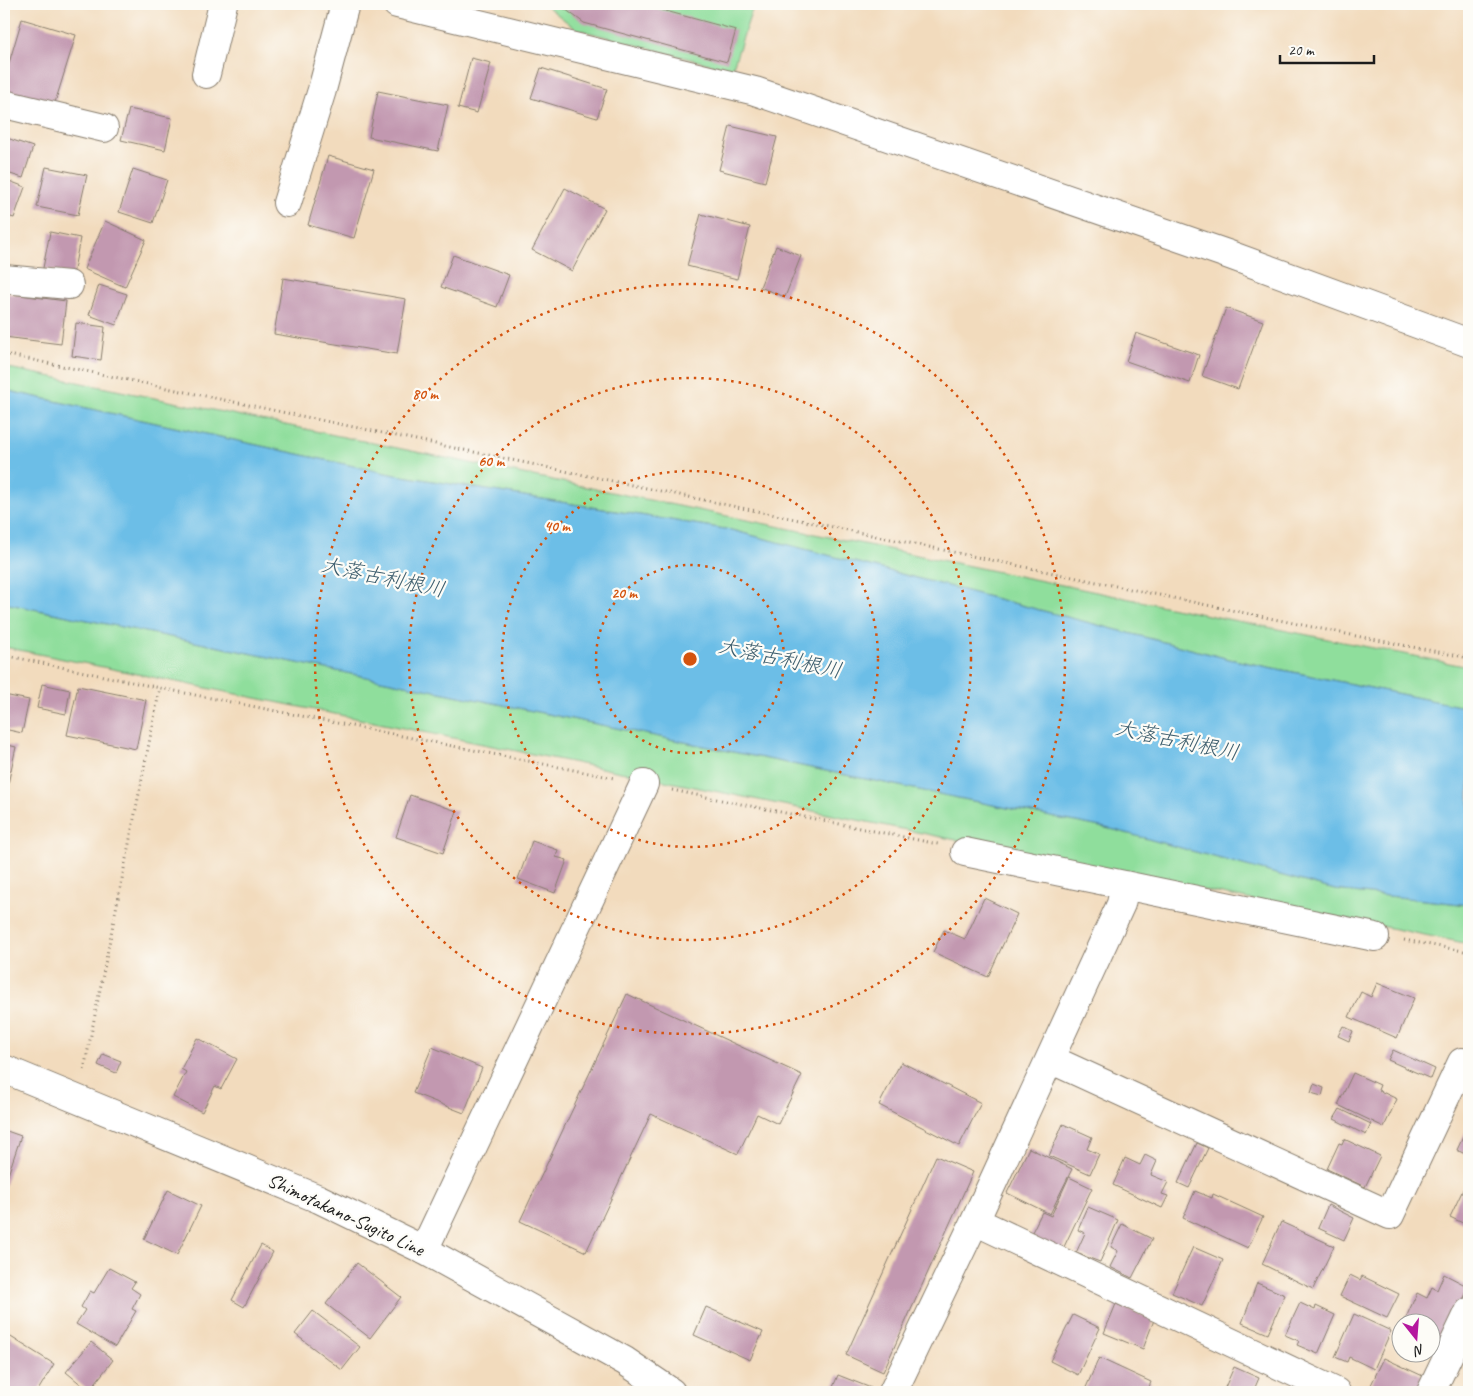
<svg xmlns="http://www.w3.org/2000/svg" width="1473" height="1396" font-family="Caveat,'Klee One',sans-serif">
<rect width="100%" height="100%" fill="#fdfcf7"/>
<filter id="ink" filterUnits="userSpaceOnUse"><feTurbulence type="fractalNoise" baseFrequency=".02" numOctaves="2"/><feDisplacementMap in="SourceGraphic" scale="10" xChannelSelector="R" yChannelSelector="G"/><feConvolveMatrix kernelMatrix="1 2 1 2 8 2 1 2 1" color-interpolation-filters="sRGB"/></filter>
<filter id="wash" filterUnits="userSpaceOnUse"><feTurbulence type="fractalNoise" baseFrequency=".0096" numOctaves="4" result="noise"/><feDisplacementMap in="SourceGraphic" scale="20" xChannelSelector="R" yChannelSelector="G"/><feGaussianBlur stdDeviation="1.12" result="paint"/><feColorMatrix in="noise" values="0 0 0 0 0 0 0 0 0 0 0 0 0 0 0 0 0 1.4 0 .05"/><feComposite in="paint" operator="in"/></filter>
<g filter="url(#wash)">
<rect width="100%" height="100%" fill="#f2dbbd"/>
<path fill="#8fde9c" stroke="#567d5c" d="M544,4H754L732,70L576,29Z
M4,367L1232,620L1469,667V708L1229,659L731,530L390,474L4,390Z
M4,603L1115,830L1335,890L1469,905V944L4,647Z"/>
<path fill="#6cbee7" stroke="#446d82" d="M4,390L390,474L731,530L1229,659L1469,708V905L1335,890L1115,830L4,603Z"/>
<g id="blocks">
<path fill="#c298b0" d="M558,4H640L736,30L727,62L584,23Z
M22,19L76,35L53,109L4,94V80Z
M471,58L491,63L477,113L458,108Z
M541,68L607,89L597,118L531,98Z
M378,91L448,105L438,151L369,137Z
M129,109L172,118L165,150L121,140Z
M730,126L777,137L765,182L719,170Z
M4,137L33,147L23,178L4,172Z
M328,156L374,169L354,238L308,225Z
M46,167L87,175L78,215L37,207Z
M133,169L167,180L153,223L119,212Z
M4,179L25,187L14,218L4,215Z
M565,188L605,209L572,271L532,250Z
M701,214L750,227L737,279L687,266Z
M105,221L146,240L125,287L84,269Z
M50,232L80,238L73,275L43,268Z
M776,246L801,256L785,297L760,287Z
M453,255L509,275L497,307L441,287Z
M283,278L406,299L397,354L274,334Z
M99,285L127,294L116,325L89,315Z
M4,293L66,301L61,344L4,337Z
M1226,308L1263,321L1238,389L1202,376Z
M76,323L105,327L101,360L72,356Z
M1136,333L1199,355L1190,383L1126,361Z
M42,684L70,690L66,714L37,708Z
M78,686L146,700L136,749L67,735Z
M4,695L29,700L22,733L4,729Z
M4,744L16,747L8,784H4Z
M410,795L457,811L443,853L396,837Z
M532,841L558,850L556,857L567,860L555,893L518,879Z
M984,898L1017,914L988,977L933,952L944,930L965,939Z
M1377,983L1414,998L1397,1038L1349,1017L1361,992L1371,997Z
M627,994L802,1075L778,1124L757,1114L738,1154L651,1114L586,1252L520,1221Z
M1343,1026L1353,1031L1349,1041L1338,1036Z
M197,1038L237,1059L221,1089L215,1086L202,1112L173,1097L186,1072L181,1069Z
M432,1047L482,1068L464,1113L413,1093Z
M1393,1050L1435,1069L1431,1079L1388,1060Z
M103,1054L121,1061L116,1073L98,1065Z
M901,1062L981,1103L959,1146L879,1105Z
M1353,1073L1380,1085L1378,1090L1397,1099L1384,1127L1338,1105Z
M1314,1084L1324,1088L1322,1096L1311,1093Z
M1340,1109L1371,1124L1366,1135L1334,1119Z
M1063,1124L1092,1137L1087,1149L1099,1154L1090,1174L1049,1156Z
M1469,1124V1156L1457,1150Z
M4,1130L21,1136L4,1187Z
M1344,1139L1380,1156L1365,1187L1327,1169L1339,1143L1342,1144Z
M1197,1143L1208,1148L1189,1188L1178,1183Z
M1029,1148L1072,1169L1050,1214L1007,1193Z
M1145,1155L1157,1161L1151,1175L1168,1182L1162,1194L1168,1196L1162,1208L1113,1185L1125,1158L1140,1165Z
M936,1156L973,1172L883,1372L846,1355Z
M1069,1177L1092,1188L1062,1251L1030,1236L1042,1212L1051,1216Z
M1469,1177V1226L1450,1217Z
M168,1190L201,1206L177,1255L144,1239Z
M1195,1191L1212,1198L1213,1194L1263,1217L1248,1248L1183,1218Z
M1328,1205L1354,1218L1344,1240L1318,1228Z
M1088,1207L1118,1220L1100,1262L1076,1253L1085,1233L1078,1230Z
M1281,1222L1334,1246L1313,1289L1262,1264Z
M1122,1224L1152,1239L1132,1278L1110,1267L1118,1251L1111,1247Z
M261,1245L273,1252L244,1307L232,1300Z
M1193,1247L1223,1260L1202,1306L1172,1293Z
M357,1263L401,1297L370,1338L326,1304Z
M109,1268L135,1282L131,1288L140,1294L132,1309L136,1311L115,1347L76,1324L85,1310L81,1307L90,1291L94,1293Z
M1444,1274L1469,1287L1444,1341L1430,1335V1324H1407L1404,1322L1417,1293L1427,1298L1432,1287L1437,1290Z
M1350,1275L1360,1280L1362,1276L1399,1294L1387,1318L1340,1296Z
M1257,1283L1285,1295L1268,1334L1242,1323Z
M1300,1303L1315,1310L1316,1306L1335,1315L1318,1354L1297,1345L1299,1341L1285,1335Z
M1116,1304L1154,1320L1143,1349L1104,1333Z
M706,1307L763,1332L750,1360L694,1335Z
M313,1311L360,1347L342,1370L295,1334Z
M1354,1314L1391,1331L1374,1369L1349,1357L1347,1362L1335,1357Z
M1073,1315L1100,1328L1078,1375L1050,1361Z
M6,1334L54,1364L37,1392H4V1338Z
M91,1342L113,1360L89,1391L66,1372Z
M1099,1358L1151,1382L1147,1392H1084Z
M1384,1358L1425,1377L1418,1392H1372L1368,1391Z
M1234,1367L1259,1378L1253,1392H1223Z
M838,1375L876,1390V1392H831Z"/>
</g>
</g>
<g filter="url(#ink)">
<use href="#blocks" fill-opacity="0" stroke="#877c6c" stroke-width="1"/>
<g fill="none" stroke-linecap="round" stroke-linejoin="round">
<g stroke="#877c6c" stroke-width="30">
<path id="minor" d="M397,4L755,91L1227,254L1469,343
M206,74L223,4
M4,104L104,128
M287,203L322,90L345,4
M4,279L69,285
M965,852L1375,937
M1050,1059L1390,1215L1462,1062L1469,1065
M975,1221L1336,1392
M424,1250L644,784
M893,1392L975,1221L1121,904L1125,885
M1431,1392L1469,1312"/>
</g>
<g stroke="#877c6c" stroke-width="30">
<path id="major" d="M4,1069L319,1199L424,1250L625,1361L671,1392"/>
</g>
<path stroke="#877c6c" stroke-width="3" stroke-dasharray="1 4" stroke-linecap="butt" d="M4,354L1341,633L1469,658
M4,655L160,688L614,778
M672,790L938,844
M1404,940L1469,952
M84,1070L160,688"/>
<use href="#minor" stroke="#fff" stroke-width="28"/>
<use href="#major" stroke="#fff" stroke-width="28"/>
</g>
</g>
<g fill="none" stroke="#d4530e" stroke-width="2.5" stroke-dasharray="2.5 5">
<circle cx="690" cy="659" r="94"/>
<circle cx="690" cy="659" r="188"/>
<circle cx="690" cy="659" r="281"/>
<circle cx="690" cy="659" r="375"/>
</g>
<g text-anchor="middle" stroke-width="4.5" stroke-linejoin="round" paint-order="stroke">
<g font-size="20" fill="#1c1c1c" stroke="#fdfcf7">
<text transform="translate(346 1214) rotate(25)" y="7">Shimotakano-Sugito Line</text>
</g>
<g font-size="21" font-style="italic" fill="#3c5d6d" stroke="#fdfcf7">
<text transform="translate(383 577) rotate(12)" y="7">大落古利根川</text>
<text transform="translate(780 658) rotate(12)" y="7">大落古利根川</text>
<text transform="translate(1177 740) rotate(12)" y="7">大落古利根川</text>
</g>
</g>
<circle cx="690" cy="659" r="8" fill="#d4530e" stroke="#fdfcf7" stroke-width="2.5"/>
<g font-size="15" text-anchor="middle" font-weight="bold" fill="#d4530e" stroke="#fdfcf7" stroke-width="4.5" stroke-linejoin="round" paint-order="stroke">
<text x="425" y="399">80 m</text>
<text x="491" y="466">60 m</text>
<text x="557" y="531">40 m</text>
<text x="624" y="598">20 m</text>
</g>
<rect width="1473" height="1396" fill="none" stroke="#fdfcf7" stroke-width="20"/>
<g transform="translate(1416 1338) rotate(163)"><circle r="24" fill="#fdfcf7" stroke="#a3a29f"/>
<path d="M0-4L9 19L0 12L-9 19Z" fill="#b5179e"/>
<text y="-8" font-size="14" font-weight="bold" text-anchor="middle" fill="#1c1c1c">N</text>
</g>
<path d="M1280 55v8h94v-8" fill="none" stroke="#1c1c1c" stroke-width="2.5"/>
<text x="1288" y="55" font-size="15" fill="#1c1c1c" stroke="#fdfcf7" stroke-width="4" paint-order="stroke">20 m</text>
</svg>
